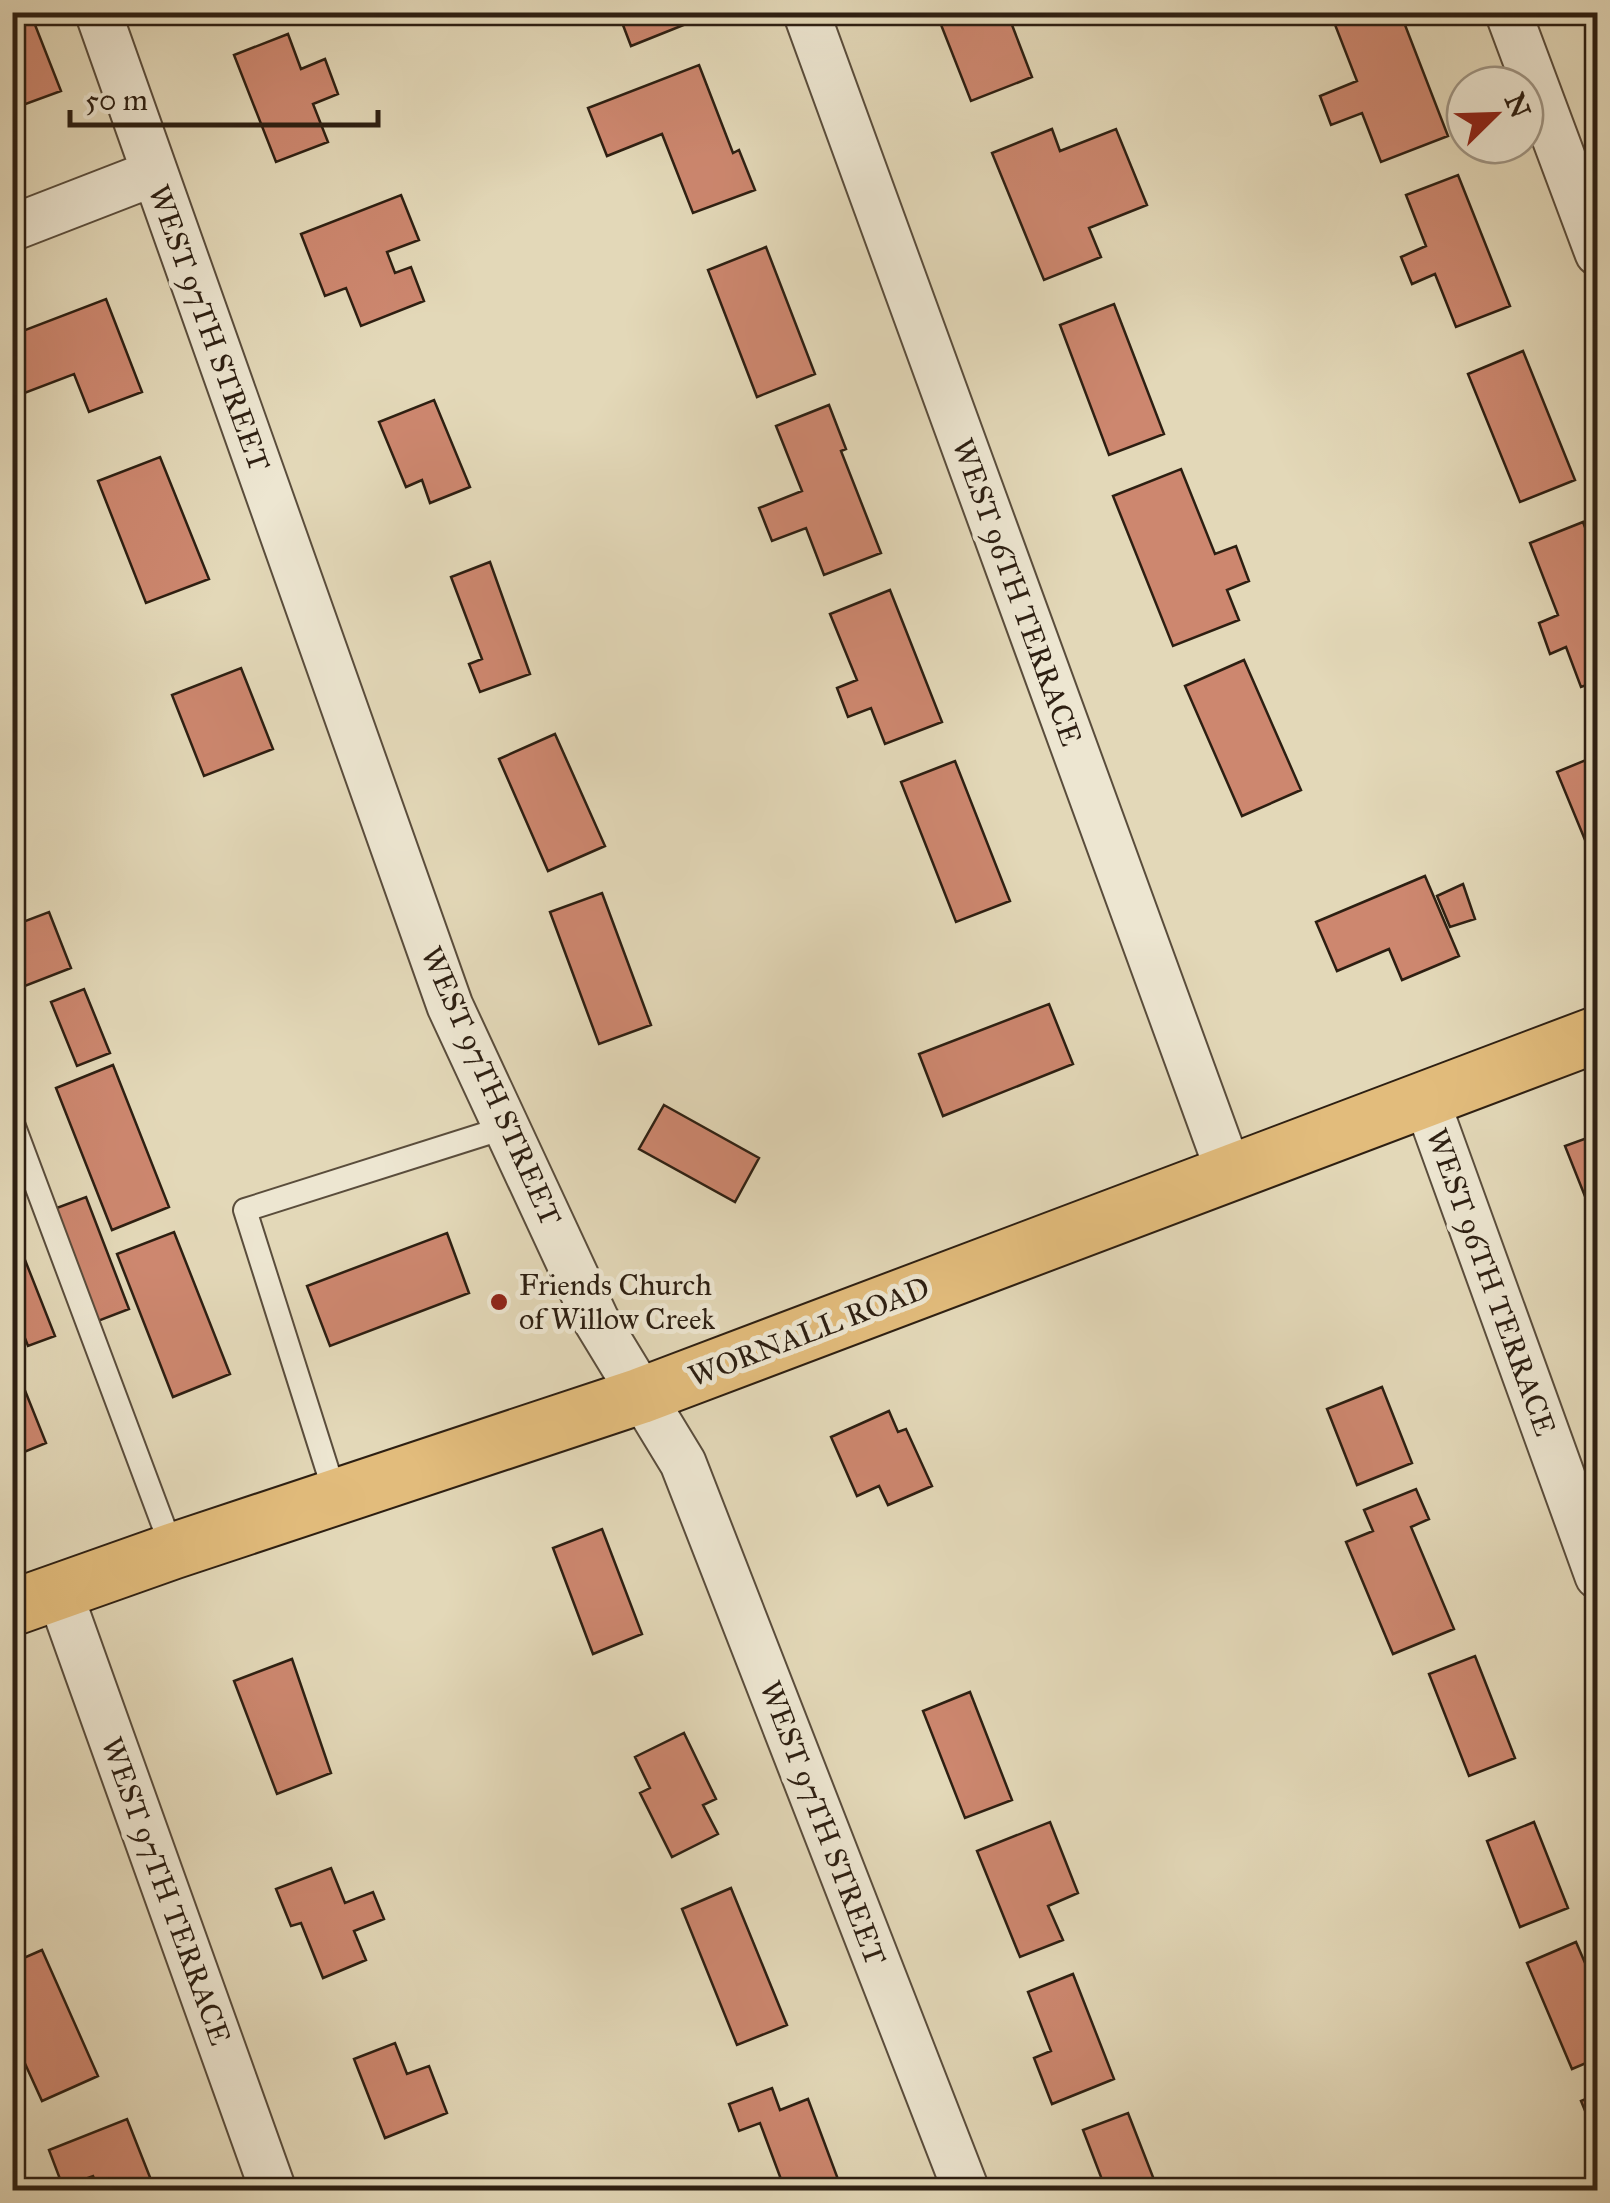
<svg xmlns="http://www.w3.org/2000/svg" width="1610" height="2203" font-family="'IM FELL Great Primer',serif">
<rect width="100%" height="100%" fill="#e3d8b8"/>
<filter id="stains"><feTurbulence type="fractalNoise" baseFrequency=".002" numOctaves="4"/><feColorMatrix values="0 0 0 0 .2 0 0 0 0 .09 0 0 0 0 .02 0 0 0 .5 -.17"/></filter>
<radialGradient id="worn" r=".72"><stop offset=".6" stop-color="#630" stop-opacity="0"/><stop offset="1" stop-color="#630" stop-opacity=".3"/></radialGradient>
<path fill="#cd876f" stroke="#2d1f12" stroke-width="2.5" d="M18,12H30L61,91L12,109V15Z
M618,12H693L696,20L631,46Z
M936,12H1007L1032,77L971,101Z
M1343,12H1400L1448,136L1381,162L1362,113L1331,125L1320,96L1357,81L1332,17Z
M288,34L301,69L325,59L338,94L313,104L328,142L276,162L234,55Z
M699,65L733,153L739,150L755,190L693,213L662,134L607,156L588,108Z
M1052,129L1060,151L1116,129L1147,205L1089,228L1101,257L1044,280L992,153Z
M1458,175L1510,306L1456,327L1435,274L1412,284L1401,257L1426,246L1406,195Z
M401,195L419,240L387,252L395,273L411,267L424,301L361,326L346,288L325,296L301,234Z
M766,247L815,374L757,397L708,270Z
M106,299L142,392L89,412L74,374L14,397L12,335Z
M1114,304L1164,434L1109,455L1060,325Z
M1523,351L1575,480L1520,502L1468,374Z
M434,400L470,487L430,503L422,480L406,487L379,422Z
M829,405L846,449L841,451L881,553L824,575L806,528L772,541L759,508L802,491L776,426Z
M160,457L209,579L146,603L98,481Z
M1181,469L1215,554L1236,546L1249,581L1227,590L1239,620L1173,646L1113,496Z
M1583,522L1598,561V681L1581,687L1566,647L1550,654L1539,623L1558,615L1530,543Z
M490,562L530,674L480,692L469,664L482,659L451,577Z
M890,590L942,722L885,744L871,708L848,717L837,688L857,680L830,614Z
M1244,660L1301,790L1242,816L1185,686Z
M241,668L273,749L204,776L172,695Z
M555,734L605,846L548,871L499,759Z
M1598,755V869H1597L1557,772Z
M955,761L1010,901L956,922L901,782Z
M1425,876L1459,956L1402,980L1389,949L1337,971L1316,922Z
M1463,884L1475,919L1450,927L1437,896Z
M602,893L651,1025L599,1044L550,912Z
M49,912L71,968L12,991V926Z
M84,989L110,1053L77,1066L51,1002Z
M1049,1004L1073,1064L943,1116L919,1054Z
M113,1065L169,1207L112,1230L56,1088Z
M664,1105L759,1158L735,1202L639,1149Z
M1598,1134V1229L1565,1146Z
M86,1197L129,1309L98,1321L54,1209Z
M12,1227L55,1336L28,1346L12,1305Z
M174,1232L230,1374L173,1397L117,1254Z
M447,1233L469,1293L330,1346L307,1286Z
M12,1358L46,1443L12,1457Z
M1382,1387L1412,1463L1357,1485L1327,1409Z
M889,1411L898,1432L906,1429L932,1486L888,1505L879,1486L857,1496L831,1437Z
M1416,1489L1429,1519L1411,1527L1454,1629L1393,1654L1346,1542L1373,1531L1364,1510Z
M602,1529L642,1634L593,1654L553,1548Z
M1475,1656L1515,1758L1469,1776L1429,1674Z
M292,1659L331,1773L277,1794L234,1681Z
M970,1692L1012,1800L965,1818L923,1711Z
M684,1733L716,1799L703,1805L718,1834L672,1857L640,1793L650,1788L635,1757Z
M1050,1822L1078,1893L1048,1906L1063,1940L1020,1957L977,1851Z
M1534,1822L1568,1908L1520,1927L1487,1841Z
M331,1868L345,1903L373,1892L384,1919L354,1931L366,1960L323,1978L301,1923L291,1926L276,1889Z
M731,1888L787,2025L737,2045L682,1909Z
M1576,1942L1598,1993V2058L1572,2069L1527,1963Z
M42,1950L98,2076L42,2101L12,2035V1963Z
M1073,1974L1114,2079L1052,2104L1034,2058L1051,2051L1028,1992Z
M395,2043L407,2074L429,2066L447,2113L385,2138L354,2059Z
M772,2088L780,2110L808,2099L839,2182L816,2190H785L760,2123L739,2131L729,2104Z
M1598,2094V2142L1581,2101Z
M1128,2113L1158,2190H1106L1083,2130Z
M127,2119L155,2190H99L93,2176L63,2187L49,2150Z"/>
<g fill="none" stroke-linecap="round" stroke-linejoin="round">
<g stroke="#5a4d3c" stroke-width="26">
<path id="service" d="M12,1121L173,1551
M336,1497L245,1210L507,1127"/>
</g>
<g stroke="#5a4d3c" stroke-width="49">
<path id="minor" d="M98,12L450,1006L596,1320L683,1463L966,2190
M806,12L1229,1172
M1508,12L1598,253
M12,228L154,173
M1426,1100L1598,1576
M59,1592L273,2190"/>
</g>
<g stroke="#2d1f12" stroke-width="59">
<path id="primary" d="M12,1608L173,1551L640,1396L1598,1034"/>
</g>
<use href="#service" stroke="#ede6d1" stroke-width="22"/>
<use href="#minor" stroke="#ede6d1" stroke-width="45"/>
<use href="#primary" stroke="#e2bc7c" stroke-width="55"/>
</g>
<circle fill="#8f2418" stroke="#ede6d1" stroke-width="4" cx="499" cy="1302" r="10"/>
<g text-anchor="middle" stroke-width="10" stroke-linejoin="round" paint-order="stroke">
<g font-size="30" fill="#2d1f12" stroke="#ede6d1">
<text transform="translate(209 328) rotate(70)" y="10">WEST 97TH STREET</text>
<text transform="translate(1017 592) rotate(70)" y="10">WEST 96TH TERRACE</text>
<text transform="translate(491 1086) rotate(66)" y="10">WEST 97TH STREET</text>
<text transform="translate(1491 1282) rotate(70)" y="10">WEST 96TH TERRACE</text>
<text transform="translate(809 1332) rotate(-21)" y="10">WORNALL ROAD</text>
<text transform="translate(823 1823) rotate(69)" y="10">WEST 97TH STREET</text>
<text transform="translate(166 1891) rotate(70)" y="10">WEST 97TH TERRACE</text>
</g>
<g font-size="30" fill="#2d1f12" stroke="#ede6d1" text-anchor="start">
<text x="519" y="1295">Friends Church<tspan x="519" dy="34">of Willow Creek</tspan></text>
</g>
</g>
<rect width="1610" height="2203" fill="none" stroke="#e3d8b8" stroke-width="50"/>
<rect x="15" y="15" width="1580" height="2173" fill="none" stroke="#2d1f12" stroke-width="5"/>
<rect x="25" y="25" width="1560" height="2153" fill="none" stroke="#2d1f12" stroke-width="2.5"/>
<g transform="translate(1495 115) rotate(67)"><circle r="48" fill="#ede6d1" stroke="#a09685" stroke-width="2.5"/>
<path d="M0-8L18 38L0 25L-18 38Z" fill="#8f2418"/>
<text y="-15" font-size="28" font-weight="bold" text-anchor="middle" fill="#2d1f12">N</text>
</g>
<path d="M70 110v15h308v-15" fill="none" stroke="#2d1f12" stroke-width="5"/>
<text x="85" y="110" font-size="30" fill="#2d1f12" stroke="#ede6d1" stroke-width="8" paint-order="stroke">50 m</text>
<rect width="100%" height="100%" filter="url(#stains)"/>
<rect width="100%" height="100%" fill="url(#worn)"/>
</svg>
